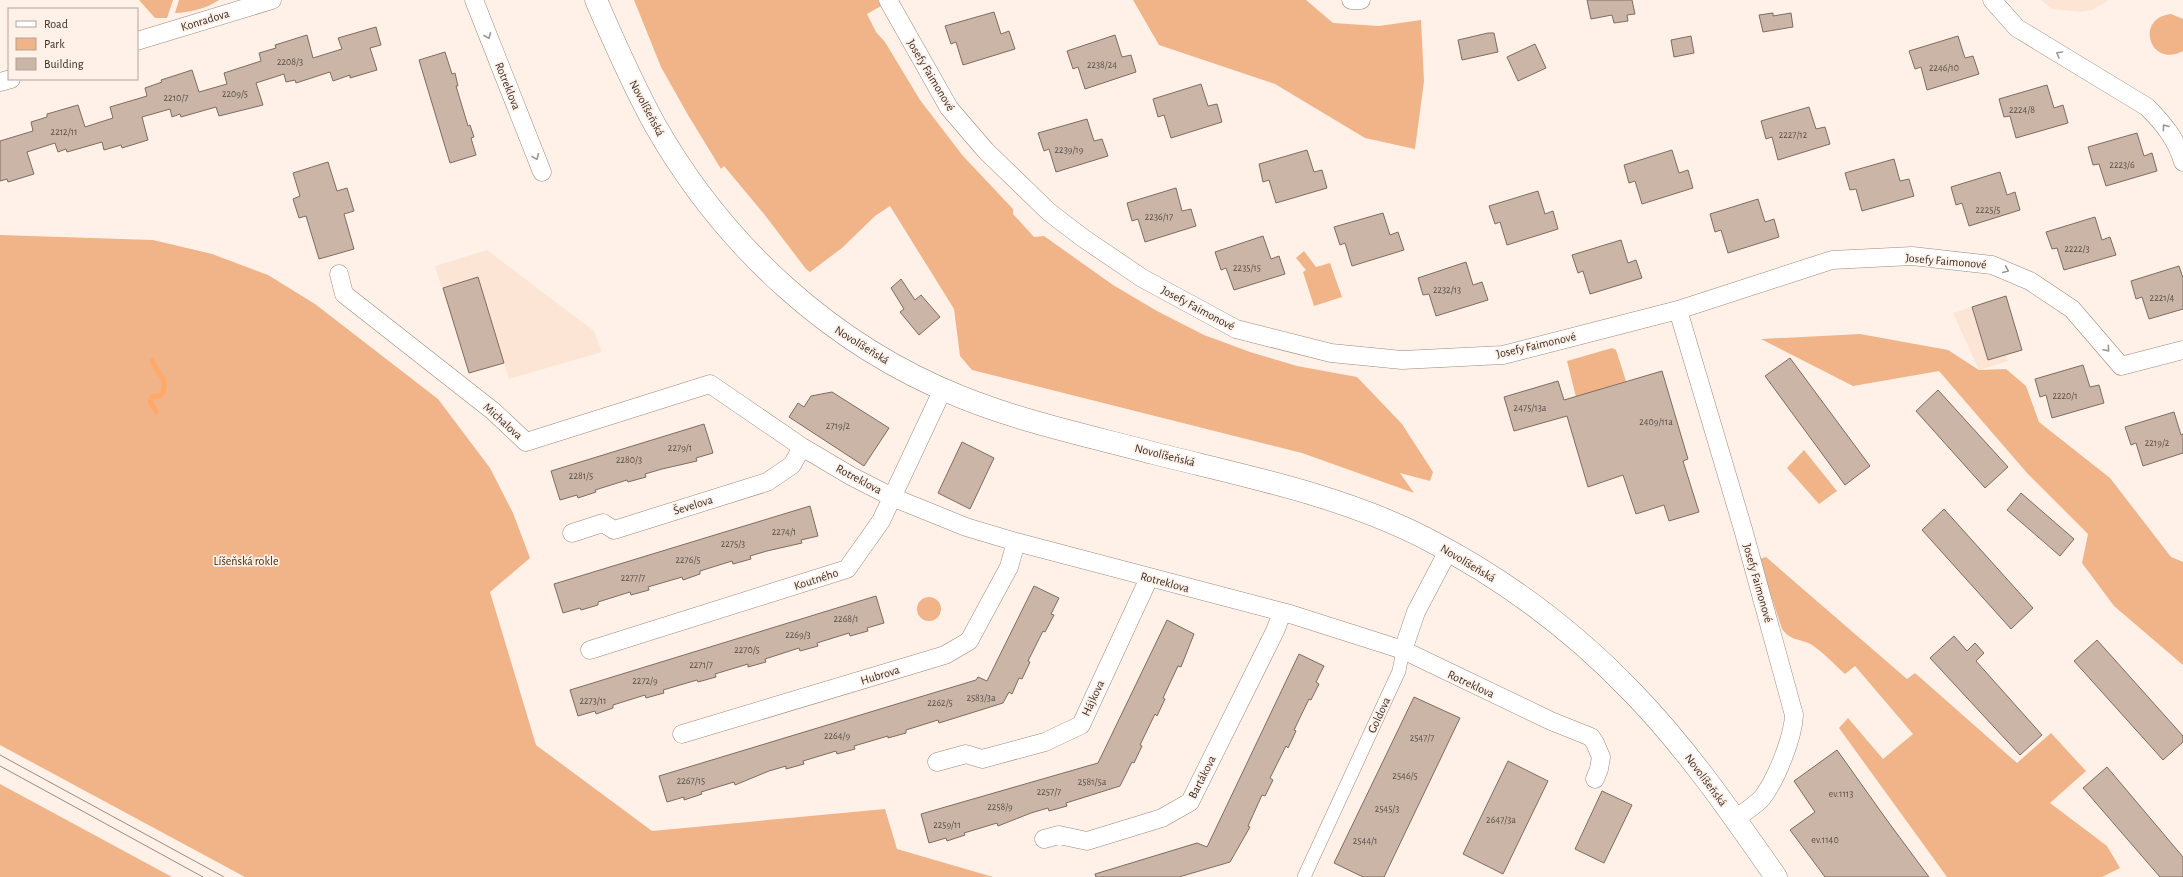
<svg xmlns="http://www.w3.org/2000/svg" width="2183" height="877" font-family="'Alegreya Sans',sans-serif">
<rect width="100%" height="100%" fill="#fff1e8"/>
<path fill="#fce5d5" d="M2041,0H2109L2092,10L2081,12L2052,9Z
M487,250L594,331L602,352L509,379L504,363L469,373L435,266Z
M2006,296L2022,350L2006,355L2008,361L1979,370L1953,313Z"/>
<path fill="#f1b488" d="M139,0H173L167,18H155Z
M179,0H219C208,8 188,13 175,13Z
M634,0H878L881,6L867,14L876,32L885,42L920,100L963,156L1013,209V214L1034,237L1044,236L1113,285L1157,311L1204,335L1250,352L1297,366L1357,377L1402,424L1433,472L1430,481L1400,473L1414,493L1302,453L972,370L960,356L954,309L890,206L875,216L842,248L810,272L806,269L764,214L724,166L721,169L688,115L661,67Z
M1133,0H1306L1333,23L1379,26L1421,20L1424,81L1415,149L1365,138L1275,84L1159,45Z
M2171,14L2183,19V51C2150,69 2134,18 2171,14Z
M0,235L153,240L212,254L268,275L315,304L438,399L490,468L513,513L530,558L490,592L536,745L652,831L885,809L897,849L993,877H245L0,745Z
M1304,251L1316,267L1330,263L1342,297L1314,306L1303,272L1306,270L1296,258Z
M1860,334L1948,350L1979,370L2006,369L2026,386L2039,422L2110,478L2171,557L2183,562V665L2114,606L2082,563L2088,534L2027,473L1939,371L1853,386L1761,339Z
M1612,348L1616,350L1626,381L1576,397L1567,361Z
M1804,450L1837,491L1819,504L1787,468Z
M1766,557L1907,679L1915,673L2017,763L2051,733L2086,771L2050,803L2107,846L2120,868L2102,877H1947L1839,728L1848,718L1883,759L1913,734L1855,666L1845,674C1834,664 1824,653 1812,645C1800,638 1792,642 1782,629L1759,559Z
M917 609a12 12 0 1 1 24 0a12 12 0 1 1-24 0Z
M0,784L172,877H0Z"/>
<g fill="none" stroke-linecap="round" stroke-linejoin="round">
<path stroke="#fea969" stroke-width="5" d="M152,360C156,375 171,377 161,395L152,397C147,404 155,406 156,412"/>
</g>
<path fill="#cab5a7" stroke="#806c5f" d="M1587,0H1632L1635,14L1627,15L1628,21L1614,23L1612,15L1591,19Z
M994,12L1001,34L1009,31L1015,49L963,65L956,42L951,44L945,26Z
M1773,13V16L1791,13L1793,27L1763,32L1759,15Z
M376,27L381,45L370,48L377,70L350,78V75L333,81L330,72L296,83L295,80L286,82L284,74L256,83L263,105L219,116L216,107L181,117L180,114L172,117L170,109L142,117L148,140L122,148L121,145L104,150L102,142L67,152L66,149L58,152L55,143L27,152L34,174L8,182L7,179L0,181V141L33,131L31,122L47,117V114L78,105L85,127L113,118L110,107L147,96L145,88L162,82L161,80L192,70L199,92L227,84L224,73L261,61L259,53L276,48L275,45L307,35L313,58L342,49L338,38Z
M1488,33H1494L1498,52L1462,60L1458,40Z
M1115,35L1122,57L1131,55L1136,72L1085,89L1078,67L1073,69L1067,51Z
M1691,36L1694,53L1674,57L1671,40Z
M1958,36L1965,58L1973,56L1979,74L1927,90L1921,67L1915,69L1909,51Z
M1535,44L1546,68L1518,81L1507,57Z
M445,52L452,74L455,73L458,86H456L468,126L470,125L474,137L471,138L476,155L450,163L419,60Z
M1201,84L1208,106L1217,104L1222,122L1171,138L1164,115L1158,117L1153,99Z
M2047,85L2054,108L2063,105L2068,123L2016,138L2010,116L2004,117L1999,99Z
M1809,107L1816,129L1825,127L1830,144L1778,160L1772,137L1766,139L1761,121Z
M1087,119L1094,141L1102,139L1108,156L1056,172L1049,149L1044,151L1038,133Z
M2137,133L2144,156L2152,153L2157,171L2106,186L2099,164L2093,165L2088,147Z
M1307,150L1314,172L1322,170L1327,188L1276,203L1269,180L1263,182L1259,164Z
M1672,150L1679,173L1688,170L1693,188L1642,204L1635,181L1629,183L1624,165Z
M1894,159L1900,181L1909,179L1914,196L1862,211L1856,189L1850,190L1845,173Z
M328,162L337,191L347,188L354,211L344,214L354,249L319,259L306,216L299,218L293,199L300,196L293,173Z
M2000,172L2007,195L2015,192L2020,210L1969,226L1962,203L1956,205L1951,187Z
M1176,188L1182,211L1191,209L1196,226L1145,242L1138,219L1132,221L1127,203Z
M1538,191L1545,214L1553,211L1558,229L1507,245L1500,222L1495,224L1489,206Z
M1758,199L1765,222L1774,219L1779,237L1728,253L1721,230L1715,232L1710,214Z
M1383,213L1390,235L1398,232L1404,250L1352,266L1345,243L1340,245L1334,227Z
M2095,217L2102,240L2110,237L2116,255L2064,270L2057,248L2052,249L2046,232Z
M1263,236L1271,259L1279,256L1285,274L1234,290L1226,268L1221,270L1215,252Z
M1621,240L1628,263L1636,260L1642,278L1590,294L1583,271L1578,273L1572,255Z
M1466,262L1473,285L1482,282L1488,300L1436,316L1429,294L1423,295L1418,278Z
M2179,266L2183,278V309L2149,319L2142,297L2136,299L2131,281Z
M478,277L504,363L469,373L443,288Z
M901,279L915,300L921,295L940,317L919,335L900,312L904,309L891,288Z
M2006,296L2022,350L1988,360L1972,307Z
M1790,358L1870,466L1845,485L1765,376Z
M2083,365L2090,387L2099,385L2104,403L2052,418L2046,395L2040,397L2035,379Z
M1662,371L1688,459L1683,461L1699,512L1669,521L1664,505L1636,514L1623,475L1588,487L1567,416L1514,431L1504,397L1558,381L1564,400Z
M1938,390L2008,467L1985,488L1916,411Z
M832,392L889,428L864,466L789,417L798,403L804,407L811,396Z
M2174,412L2181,435L2183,434V453L2143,466L2136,443L2131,445L2125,427Z
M704,424L713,453L696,458L697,461L662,469L645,474L646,477L628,482L627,480L595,490L596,492L578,498L577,495L560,500L551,471Z
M962,442L994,458L970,509L938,493Z
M2021,493L2074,539L2060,556L2007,510Z
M810,506L818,536L801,540L802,543L767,551L750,556L751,559L733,564L732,561L700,571V574L683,580L682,577L648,587L649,590L631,595L630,592L598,602V605L581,610L580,608L563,613L554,584Z
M1944,509L2033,608L2011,629L1922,530Z
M1034,586L1059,598L1051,614L1054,615L1045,632L1043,631L1028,661L1030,662L1022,679L1019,678L1012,694L1009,692L1003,703L939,723L938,720L906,730V733L888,738V736L854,746L855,749L837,754L836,751L803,761L804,764L786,769V766L769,771L735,785L734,782L701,792L702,794L684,800V797L667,802L659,776L976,680L978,677L987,681Z
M876,596L884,623L867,628L868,631L850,636L849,633L817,643L818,646L800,651L799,648L765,659L766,662L748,667V664L715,674L716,677L698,682L697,680L663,690L664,693L646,698L645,695L613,705V708L596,714L595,711L578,716L570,690Z
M1167,620L1194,634L1181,667L1178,666L1163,698L1165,699L1157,716L1155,714L1140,745L1142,746L1134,763L1132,762L1120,786L1066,803L1067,806L1049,811L1048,808L1031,813L998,826L997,823L964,833L965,835L947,841L946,838L929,843L921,814L1098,763Z
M1954,636L1967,651L1975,643L1984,653L1976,661L2042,735L2020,755L1930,658Z
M2097,640L2183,736V742L2163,760L2074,661Z
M1299,654L1324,666L1316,682L1319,684L1311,700L1309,699L1294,730L1296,731L1288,748L1286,746L1270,778L1273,780L1265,796L1262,795L1248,826L1250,827L1230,862L1179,877H1096L1095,874L1197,843L1207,847Z
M1414,697L1460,718L1384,877H1363L1334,863Z
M1837,750L1889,823L1929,877H1825L1799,842L1790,830L1815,812L1794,781Z
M1508,761L1548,781L1503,874L1463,854Z
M2107,767L2183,857V877H2160L2083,788Z
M1602,791L1632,805L1604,863L1575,849Z"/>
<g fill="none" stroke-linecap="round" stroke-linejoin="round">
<g stroke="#9c887a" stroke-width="14">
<path id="pedestrian" d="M1304,877L1399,671L1403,650"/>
</g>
<g stroke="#9c887a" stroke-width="19">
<path id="minor" d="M474,0L542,172
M888,0L949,108L986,151L1049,212L1083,238L1142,278L1236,329L1331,353L1402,360L1503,355L1678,310L1832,260L1912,256L1992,265L2030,281L2072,309L2121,366L2183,350
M1351,0H1361
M1992,0L2017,28L2147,107C2163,123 2177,140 2183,162
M137,41L272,0
M0,82L11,79
M339,274L344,294L493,411L526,442L710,384L802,447L851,476L892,497L966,527L1016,542L1290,614L1403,650L1551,721L1591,737L1595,743L1601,757L1599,769L1595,779
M1678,310L1743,529L1794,715C1793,738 1776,780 1762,798C1755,806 1744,812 1735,819
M572,533L603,523L614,530L767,482L792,465L802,447
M590,650L847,569L881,521L943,389
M1403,650L1416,612L1448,551
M682,734L945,655L969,641L1009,567L1016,542
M937,762L966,754L982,759L1045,742L1081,725L1149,578
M1044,839L1059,835L1087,841L1162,818L1190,802L1275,631L1282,613"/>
</g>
<g stroke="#9c887a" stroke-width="23">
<path id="tertiary" d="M596,0C614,42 633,85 655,125C724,246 831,345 961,397C1023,422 1089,436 1153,453C1244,476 1341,495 1425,538C1503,578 1574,631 1634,694C1688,750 1732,814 1776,877"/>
</g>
<use href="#pedestrian" stroke="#fff" stroke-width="13"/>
<use href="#minor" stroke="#fff" stroke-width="18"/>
<use href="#tertiary" stroke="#fff" stroke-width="22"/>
<path stroke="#978c84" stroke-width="1" d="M0,755L224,877
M0,766L203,877"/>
</g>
<defs><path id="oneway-chevron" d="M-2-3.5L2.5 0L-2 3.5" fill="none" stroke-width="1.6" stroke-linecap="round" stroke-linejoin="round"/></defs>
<g stroke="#9a9694">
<use href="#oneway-chevron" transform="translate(488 36) rotate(68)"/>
<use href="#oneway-chevron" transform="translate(2059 54) rotate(-150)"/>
<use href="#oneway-chevron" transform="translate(2165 127) rotate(-127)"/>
<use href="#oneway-chevron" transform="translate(536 157) rotate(68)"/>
<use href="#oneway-chevron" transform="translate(2006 270) rotate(23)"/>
<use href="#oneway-chevron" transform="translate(2107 349) rotate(49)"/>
</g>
<g text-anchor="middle" stroke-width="3.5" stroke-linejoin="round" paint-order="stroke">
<g font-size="10" fill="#5b5048">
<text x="290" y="65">2208/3</text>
<text x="1102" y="68">2238/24</text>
<text x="1944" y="71">2246/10</text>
<text x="235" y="97">2209/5</text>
<text x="176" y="101">2210/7</text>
<text x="2022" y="113">2224/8</text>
<text x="64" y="135">2212/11</text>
<text x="1793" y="138">2227/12</text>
<text x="1069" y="153">2239/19</text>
<text x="2122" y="168">2223/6</text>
<text x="1988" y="213">2225/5</text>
<text x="1159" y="220">2236/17</text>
<text x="2077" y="252">2222/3</text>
<text x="1247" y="271">2235/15</text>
<text x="1447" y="293">2232/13</text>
<text x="2162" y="301">2221/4</text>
<text x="2065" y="399">2220/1</text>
<text x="1530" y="411">2475/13a</text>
<text x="1656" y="425">2409/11a</text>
<text x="838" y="429">2719/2</text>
<text x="2157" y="446">2219/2</text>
<text x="680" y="451">2279/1</text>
<text x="629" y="463">2280/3</text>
<text x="581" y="479">2281/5</text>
<text x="784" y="535">2274/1</text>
<text x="733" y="547">2275/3</text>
<text x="688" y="563">2276/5</text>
<text x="633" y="581">2277/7</text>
<text x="846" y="622">2268/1</text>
<text x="798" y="638">2269/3</text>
<text x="747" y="653">2270/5</text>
<text x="701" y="668">2271/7</text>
<text x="645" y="684">2272/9</text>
<text x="981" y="701">2583/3a</text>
<text x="593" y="704">2273/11</text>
<text x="940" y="706">2262/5</text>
<text x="837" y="739">2264/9</text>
<text x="1422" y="741">2547/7</text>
<text x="1405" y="779">2546/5</text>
<text x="691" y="784">2267/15</text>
<text x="1092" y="785">2581/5a</text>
<text x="1049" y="795">2257/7</text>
<text x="1841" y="797">ev.1113</text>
<text x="1000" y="810">2258/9</text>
<text x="1387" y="812">2545/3</text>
<text x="1501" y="823">2647/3a</text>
<text x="947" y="828">2259/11</text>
<text x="1825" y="843">ev.1140</text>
<text x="1365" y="844">2544/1</text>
</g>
<g font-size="12" fill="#362e28" stroke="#fff1e8">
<text transform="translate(205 20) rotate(-17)" y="4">Konradova</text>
<text transform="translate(931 75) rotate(59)" y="4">Josefy Faimonové</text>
<text transform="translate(508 86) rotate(68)" y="4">Rotreklova</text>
<text transform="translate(647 108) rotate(62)" y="4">Novolíšeňská</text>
<text transform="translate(1946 261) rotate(5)" y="4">Josefy Faimonové</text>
<text transform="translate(1198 308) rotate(28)" y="4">Josefy Faimonové</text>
<text transform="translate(862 345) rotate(32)" y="4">Novolíšeňská</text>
<text transform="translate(1536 345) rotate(-13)" y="4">Josefy Faimonové</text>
<text transform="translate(503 421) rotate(42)" y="4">Michalova</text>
<text transform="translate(1165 455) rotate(14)" y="4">Novolíšeňská</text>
<text transform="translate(859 479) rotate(28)" y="4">Rotreklova</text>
<text transform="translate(693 505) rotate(-17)" y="4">Ševelova</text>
<text transform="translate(1468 563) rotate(31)" y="4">Novolíšeňská</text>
<text transform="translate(816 579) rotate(-18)" y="4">Koutného</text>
<text transform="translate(1165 582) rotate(15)" y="4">Rotreklova</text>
<text transform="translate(1758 583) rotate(74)" y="4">Josefy Faimonové</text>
<text transform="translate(880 675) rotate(-17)" y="4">Hubrova</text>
<text transform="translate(1471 684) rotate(25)" y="4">Rotreklova</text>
<text transform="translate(1093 698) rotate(-65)" y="4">Hájkova</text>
<text transform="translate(1379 715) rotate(-65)" y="4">Goldova</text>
<text transform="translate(1202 777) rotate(-63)" y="4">Bartákova</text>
<text transform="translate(1706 780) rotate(53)" y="4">Novolíšeňská</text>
</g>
<g font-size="12" fill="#47260a" stroke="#fff1e8">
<text x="246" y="565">Líšeňská rokle</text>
</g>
</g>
<rect x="8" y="8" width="130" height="72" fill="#fff1e8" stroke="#afa39b"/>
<rect x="16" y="21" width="20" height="6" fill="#ffffff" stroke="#afa39b"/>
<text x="44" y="28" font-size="12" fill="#362e28">Road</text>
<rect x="16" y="38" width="20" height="12" fill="#f1b488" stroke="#afa39b"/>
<text x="44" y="48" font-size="12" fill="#362e28">Park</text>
<rect x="16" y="58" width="20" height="12" fill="#cab5a7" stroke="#afa39b"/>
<text x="44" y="68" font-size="12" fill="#362e28">Building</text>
</svg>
